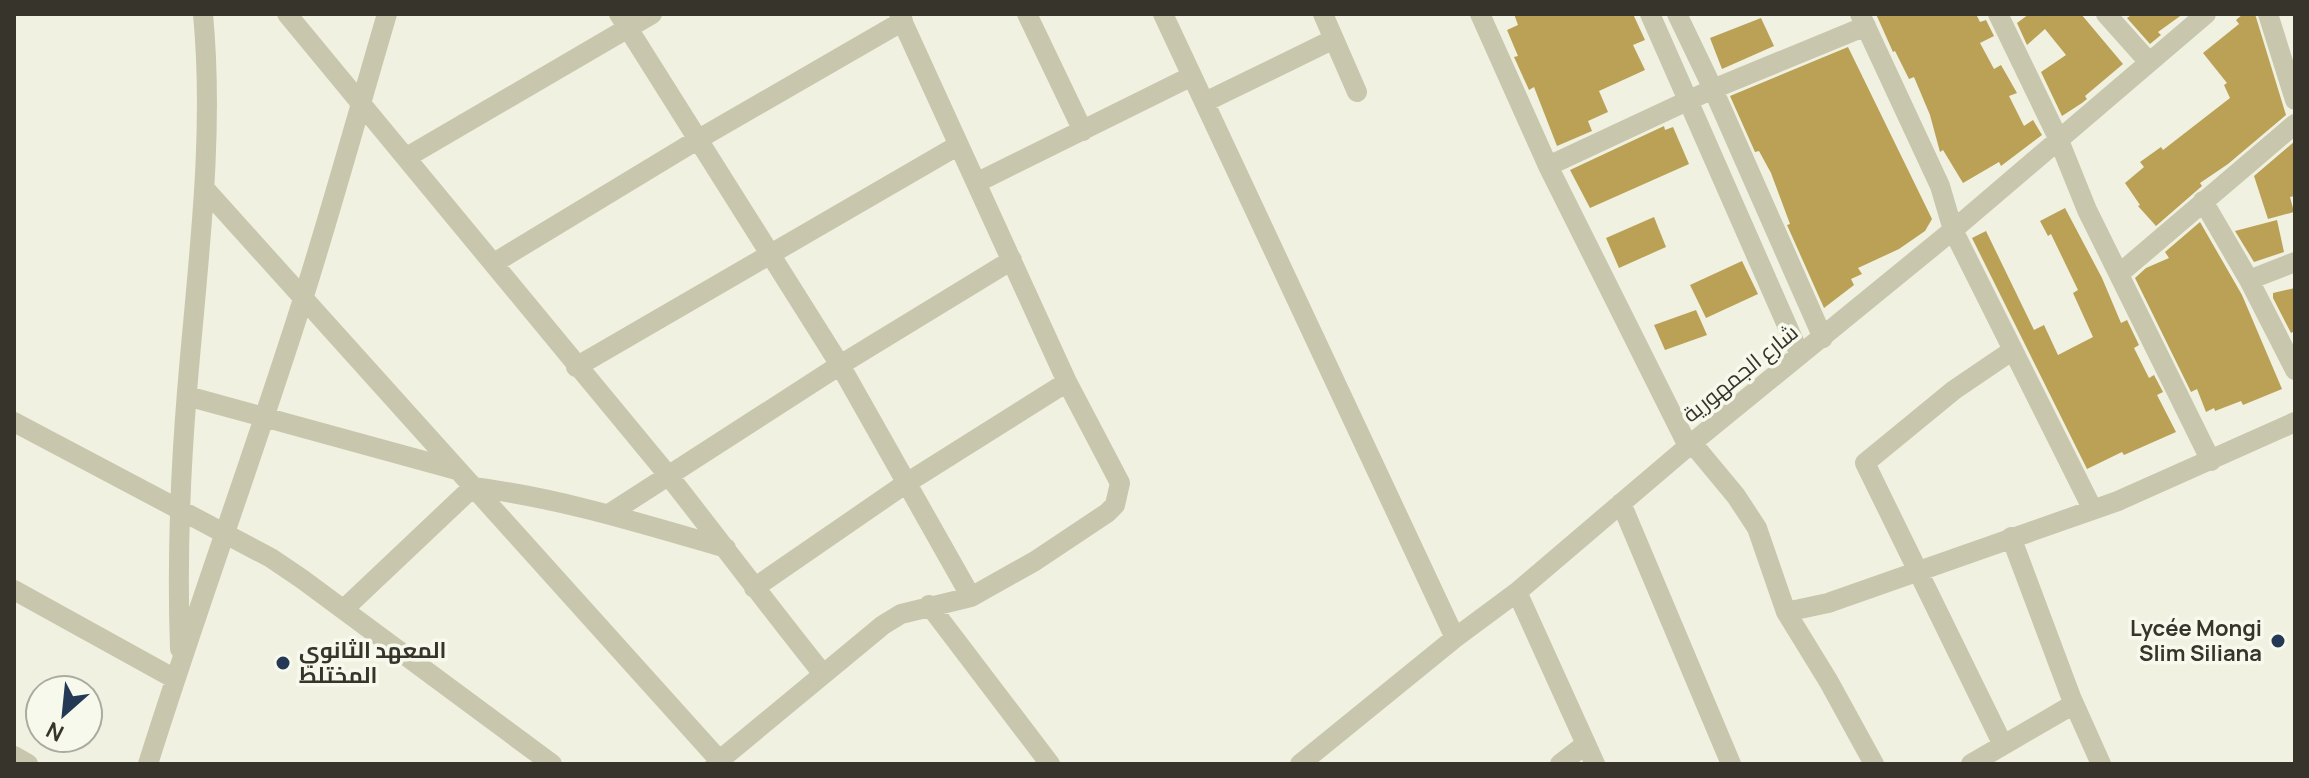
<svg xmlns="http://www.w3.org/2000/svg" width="2309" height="778" font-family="Manrope,Cairo,sans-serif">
<rect width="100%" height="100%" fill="#f0f1e0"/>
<path fill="#baa155" d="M1514,14H1633L1645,40L1633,45L1645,70L1599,91L1608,112L1588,121L1592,131L1557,146L1534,87L1529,90L1514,57L1518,56L1507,30L1518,25Z
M1876,14H1976L1980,22L1986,20L1994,36L1980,43L1994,69L2001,65L2017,93L2009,96L2024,126L2033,120L2042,135L2001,166L1999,162L1963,183L1943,150L1940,152L1930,115L1914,77L1909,79L1895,51L1893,52Z
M2029,14H2081L2123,64L2085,96L2087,99L2082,103L2062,116L2041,72L2066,55L2045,29L2027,45L2017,23Z
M2133,14H2183L2158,32L2161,35L2150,44L2127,18Z
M2243,14H2255L2286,115L2228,164L2200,183L2202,186L2156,226L2138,206L2140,205L2125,183L2144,167L2140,162L2161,147L2163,150L2230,98L2224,85L2227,83L2203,53L2239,24L2236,20Z
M1761,18L1774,46L1722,69L1710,38Z
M1848,47L1932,219L1925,231L1899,249L1858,268L1862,274L1851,279L1854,285L1824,308L1787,225L1790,224L1771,173L1759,151L1755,152L1730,96Z
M1664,126L1665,130L1673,127L1689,164L1590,208L1570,170Z
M2295,141V196L2290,197L2294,212L2268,219L2254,176Z
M2065,208L2102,278L2121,323L2127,320L2139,345L2134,348L2149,378L2154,375L2163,392L2157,395L2176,432L2124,455L2122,452L2087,469L1972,238L1986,231L2034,330L2044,325L2058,355L2093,337L2073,293L2078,290L2051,234L2048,236L2040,221Z
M1654,217L1666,247L1619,268L1606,238Z
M2277,220L2284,252L2254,262L2235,231Z
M2200,222L2242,295L2282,389L2243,405L2241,401L2215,411L2214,408L2206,412L2197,389L2191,392L2135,278L2146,268L2169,258L2165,252Z
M1742,261L1758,294L1706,318L1690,285Z
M2295,288V331L2291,333L2273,298V293Z
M1696,310L1707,335L1665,350L1654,325Z"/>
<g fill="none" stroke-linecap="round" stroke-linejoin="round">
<path stroke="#c8c7ad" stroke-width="20" d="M287,14L668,475C720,541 770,608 823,674
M619,14L840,365L971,597
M1027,14L1083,131
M1163,14L1455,638
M1323,14L1357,92
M1480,14L1548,166L1688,446
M1650,14L1800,355
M1677,14L1713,89L1823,338
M1860,14L1940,186L1953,230L2092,508
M1998,14L2058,138L2087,210L2211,461
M2106,14L2148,61
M2268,14L2295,100
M1205,102L1334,39
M407,157L652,14
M1548,166L1713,89L1866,26
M976,183L1192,76
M205,189L720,761
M2203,201L2249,280L2295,370
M494,263L697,140L903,21
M2119,274L2295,124
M2249,280L2295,262
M576,367L957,146
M187,396L457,470
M14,422L271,558L302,579L552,764
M1692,443L1736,496L1757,528L1786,612L1829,682L1874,764
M1621,503L1731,764
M609,514L840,365L1012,260
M2011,537L2071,697L2101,764
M754,588L905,484L1067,382
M14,590L175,679
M1517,592L1595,764
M929,605L1050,764
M344,609L473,487C560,498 643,524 726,548
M1786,612L1828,603L2118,501L2295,422
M180,649C177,563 180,477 187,392C197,267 215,140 203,14
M2003,745L1865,463L1954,390L2013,350
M14,756L28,764
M148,764C197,608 254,454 303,299C333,204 359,109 387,14
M715,764L883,625L901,614L971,597L1035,561L1107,513L1115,505L1120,483L1067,382L899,14
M1300,764L1455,638L1517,592L1692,443L1953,230L2206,14
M1560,764L1586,744
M1971,764L2074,704"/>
</g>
<g fill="#243955" stroke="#f8f9ed" stroke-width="3">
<circle cx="2278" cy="641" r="8"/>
<circle cx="283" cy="663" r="8"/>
</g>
<g text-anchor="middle" stroke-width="7" stroke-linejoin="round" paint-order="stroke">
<g font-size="22" fill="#37352b" stroke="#f8f9ed">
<text transform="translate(1740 373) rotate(-39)" y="8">شارع الجمهورية</text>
</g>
<g font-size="22" font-weight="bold" fill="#37352b" stroke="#f8f9ed" text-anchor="end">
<text x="2262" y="636">Lycée Mongi<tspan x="2262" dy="25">Slim Siliana</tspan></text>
<text x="299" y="658" text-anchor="start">المعهد الثانوي<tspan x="299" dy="25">المختلط</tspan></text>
</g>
</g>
<rect width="2309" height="778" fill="none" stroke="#37352b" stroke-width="32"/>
<g transform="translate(64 714) rotate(207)"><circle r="38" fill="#f8f9ed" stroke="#abab9f" stroke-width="2"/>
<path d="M0-6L14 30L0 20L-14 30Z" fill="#243955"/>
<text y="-12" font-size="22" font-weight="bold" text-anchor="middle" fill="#37352b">N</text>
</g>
</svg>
